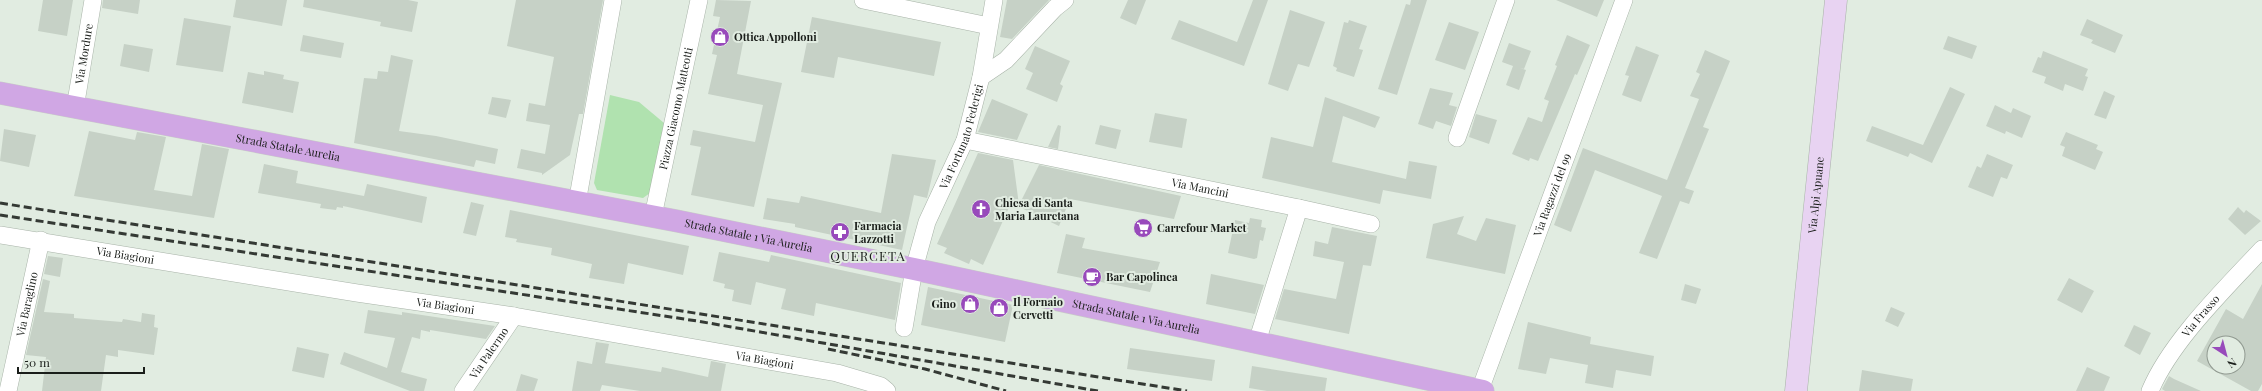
<svg xmlns="http://www.w3.org/2000/svg" width="2262" height="391" font-family="'Playfair Display',serif">
<rect width="100%" height="100%" fill="#e1ece1"/>
<path fill="#b0e2af" d="M610,95L639,102L664,123L650,193L643,198L597,190L594,183Z"/>
<path fill="#c6d1c6" fill-rule="evenodd" d="M43,0H73L67,36L38,31Z
M103,0H140L138,14L102,8Z
M236,0H287L282,26L233,17Z
M304,0H408L418,2L412,32L380,26L381,22L303,7Z
M516,0H603L583,114H579L570,155L542,175V173L517,168L521,149L545,154L550,125L526,121L529,103L545,106L554,57L507,46Z
M716,0L751,1L737,74L782,83L754,207L691,195L701,147L690,145L693,130L755,142L763,105L708,94L717,55L712,54L720,17L713,16Z
M1007,0H1049L1012,39L1000,37Z
M1128,0H1146L1136,25L1120,18Z
M1253,0H1268L1244,66L1171,39L1179,20L1237,42Z
M1411,0H1427L1397,95L1378,89L1406,4L1410,5Z
M1556,0H1604L1597,17Z
M1290,10L1325,22L1309,67L1298,64L1288,91L1268,84Z
M812,17L941,42L934,76L838,57L834,78L801,72Z
M184,18L231,26L223,72L176,65Z
M2087,19L2123,35L2115,53L2091,43L2093,40L2080,35Z
M1349,20L1367,26L1359,49L1363,50L1354,77L1336,71L1337,68L1333,66L1344,22L1348,23Z
M1449,22L1479,32L1465,70L1435,60Z
M303,35L344,43L341,58L300,51Z
M1567,35L1590,45L1577,75L1575,74L1538,161L1530,158L1529,161L1512,154L1528,117L1542,122L1549,101L1544,99L1557,66L1555,65Z
M1948,36L1977,46L1972,59L1943,49Z
M1509,43L1531,51L1524,69L1520,68L1526,70L1519,90L1506,85L1513,66L1502,62Z
M124,44L153,49L149,72L120,66Z
M1035,46L1070,61L1060,84L1063,86L1057,102L1026,89L1033,73L1025,69Z
M1636,46L1659,55L1641,102L1622,95L1629,76L1625,75Z
M1705,50L1730,61L1703,127L1709,129L1685,188L1694,191L1689,204L1680,201L1657,259L1639,253L1662,196L1595,170L1571,232L1554,225L1583,148L1667,180L1699,99L1690,96L1700,74L1696,72Z
M2043,51L2088,69L2085,76L2088,77L2083,91L2065,84L2063,91L2044,83L2046,77L2032,72L2038,57L2041,58Z
M391,55L413,60L399,131L436,136L498,149L495,164L476,160L474,167L354,143L364,78L377,79L378,71L388,72Z
M264,71L284,75L283,79L299,82L293,113L242,103L248,72L264,75Z
M1950,87L1965,94L1932,163L1910,153L1908,157L1866,141L1872,126L1923,145Z
M1430,88L1453,93L1449,105L1457,107L1451,126L1436,121L1433,129L1418,124Z
M2104,91L2115,96L2106,119L2094,115Z
M492,97L511,100L506,118L488,114Z
M1325,97L1380,117L1375,128L1343,116L1332,162L1406,179L1409,161L1437,166L1431,199L1383,190L1380,204L1262,178L1271,137L1313,147Z
M992,99L1028,114L1017,140L978,132Z
M1995,105L2011,113L2013,108L2031,116L2022,138L2006,131L2005,134L1986,126Z
M1155,113L1187,119L1182,148L1149,142Z
M1476,114L1497,120L1489,144L1469,137Z
M1058,125L1061,126L1058,149L1048,147Z
M1100,125L1121,130L1116,149L1095,144Z
M4,129L36,135L29,167L0,161Z
M89,131L135,140L137,132L166,137L154,190L192,196L202,144L229,149L214,218L74,196Z
M2066,132L2098,145L2096,149L2103,152L2095,170L2062,156L2065,147L2060,145Z
M978,153L1013,160L1019,205L1039,165L1181,196L1174,219L1070,199L1059,226L1011,203L983,265L971,259L969,264L944,253L947,248L937,244Z
M892,154L936,160L927,198L914,195L902,250L795,227V224L763,219L767,198L799,203L801,196L881,213Z
M1987,154L2013,165L2007,179L2001,177L1993,197L1968,187L1977,166L1981,168Z
M264,164L298,171L296,183L364,196L367,184L427,197L422,223L343,206V208L337,207L336,210L320,208L321,204L258,193Z
M471,202L484,205L476,236L463,233Z
M2238,207L2244,213L2246,210L2261,221L2245,235L2228,219Z
M510,210L689,246L683,275L628,263L624,284L589,278L592,264L551,255L552,248L516,242L517,239L505,237Z
M1464,216L1457,234L1476,241L1486,218L1516,225L1505,274L1426,258L1433,224Z
M1250,218L1262,220L1261,227L1266,228L1263,241L1260,240L1257,258L1254,259L1228,253L1235,220L1249,223Z
M1332,227L1377,236L1371,266L1363,265L1349,334L1275,319L1284,289L1336,299L1344,262L1313,256L1315,241L1328,244Z
M1066,234L1085,238L1082,248L1160,262L1150,292L1057,273Z
M719,252L769,262L771,255L901,283L895,320L816,303L814,316L781,309L786,289L756,282L751,305L732,301L734,290L724,288L725,284L713,281Z
M48,256L63,258L60,277L44,274Z
M1211,274L1264,285L1255,314L1206,304Z
M2069,278L2094,291L2082,313L2057,300Z
M43,279L50,281L44,312L74,314V318L122,322L123,319L141,322L142,313L155,315L154,327L158,328L154,355L118,350V357L106,355L101,391H42L46,357L26,355Z
M1685,284L1701,289L1696,304L1681,300Z
M2262,284V384L2258,391H2251L2197,361L2226,309L2243,319ZM2214,343H2238V367H2214Z
M928,287L1013,305L1005,342L921,325Z
M1891,307L1905,313L1898,327L1885,321Z
M368,310L402,315V312L495,326L486,339L430,330V332L421,330L420,339L412,337L401,372L427,379L424,391H410L340,364L344,352L387,368L395,338L364,333Z
M1528,322L1591,337L1590,344L1654,356L1651,376L1616,370L1613,388L1585,383L1588,365L1550,358L1546,374L1518,369Z
M2134,325L2151,333L2140,355L2124,346Z
M596,342L609,344L605,363L661,372L662,367L708,377L711,361L726,364L721,391H640L602,385L600,391H572L577,361L592,364Z
M297,347L329,354L324,378L292,371Z
M1130,348L1215,360L1212,381L1127,369Z
M1252,366L1327,378L1325,391H1267L1249,388Z
M2087,367L2110,377L2104,391H2076Z
M1862,370L1913,379L1911,391H1859Z
M521,374L538,379L534,391H516Z
M2169,376L2174,379L2201,391H2165L2162,389Z"/>
<g fill="none" stroke-linecap="round" stroke-linejoin="round">
<g stroke="#a8b3a8" stroke-width="18">
<g id="street">
<path d="M863,0L989,26"/>
<path d="M981,77L1006,60L1055,8L1065,0"/>
<path id="s1" d="M75,108L93,0"/>
<path d="M1457,138L1506,0"/>
<path id="s2" d="M965,140L1299,208L1257,342"/>
<path d="M577,203L613,0"/>
<path d="M1299,208L1371,224"/>
<path id="s3" d="M653,216L699,0"/>
<path id="s4" d="M0,235L357,293L514,316L837,373L881,386L887,391"/>
<path id="s5" d="M904,328L914,269L927,222L965,140L981,77L994,0"/>
<path id="s6" d="M1480,390L1624,0"/>
<path id="s7" d="M8,391L41,240"/>
<path id="s8" d="M463,391L514,316"/>
<path id="s9" d="M2150,391C2171,341 2225,289 2262,249"/>
</g>
</g>
<g stroke="#a8b3a8" stroke-width="23">
<g id="secondary">
<path id="s10" d="M1796,391L1836,0"/>
</g>
</g>
<g stroke="#c8c9c8" stroke-width="23">
<g id="primary">
<path id="s11" d="M0,93L677,221L914,269L1483,391"/>
</g>
</g>
<use href="#street" stroke="#fff" stroke-width="17"/>
<use href="#secondary" stroke="#e8d3f2" stroke-width="22"/>
<use href="#primary" stroke="#d0a7e4" stroke-width="22"/>
<path stroke="#343934" stroke-width="3" stroke-dasharray="8 4" stroke-linecap="butt" d="M0,203L1187,391
M0,215L697,321L1098,391
M828,349L925,369L1006,391"/>
</g>
<defs>
<g id="shop-disc" transform="scale(1)"><circle r="9.5" fill="#984abb" stroke="#e1ece1"/><path d="M-5-2.5h2.3a2.7 3.5 0 0 1 5.4 0H5L5.5 6h-11ZM-1.5-2.5h3a1.5 2.3 0 0 0-3 0Z" fill="#fff"/></g>
<g id="church-disc" transform="scale(1)"><circle r="9.5" fill="#984abb" stroke="#e1ece1"/><path d="M-1.2-6h2.4v3.5h3.3v2.4h-3.3V6h-2.4V-.1h-3.3v-2.4h3.3Z" fill="#fff"/></g>
<g id="supermarket-disc" transform="scale(1)"><circle r="9.5" fill="#984abb" stroke="#e1ece1"/><path d="M-6-5.5h2.5l.6 2H6L4.5 2H-2.5L-4.4-4H-6ZM-1.5 3.2a1.3 1.3 0 1 0 .1 0ZM3 3.2a1.3 1.3 0 1 0 .1 0Z" fill="#fff"/></g>
<g id="pharmacy-disc" transform="scale(1)"><circle r="9.5" fill="#984abb" stroke="#e1ece1"/><path d="M-2-6h4v4h4v4h-4v4h-4v-4h-4v-4h4Z" fill="#fff"/></g>
<g id="cafe-disc" transform="scale(1)"><circle r="9.5" fill="#984abb" stroke="#e1ece1"/><path d="M-5.5-4.5H6V0H3Q3 3.5 0 3.5H-2.5Q-5.5 3.5-5.5 0ZM3-3.2v2h1.7v-2ZM-6 4.5H4V6H-6Z" fill="#fff"/></g>
</defs>
<g fill-rule="evenodd">
<use href="#shop-disc" x="720" y="37"/>
<use href="#church-disc" x="981" y="209"/>
<use href="#supermarket-disc" x="1143" y="228"/>
<use href="#pharmacy-disc" x="840" y="232"/>
<use href="#cafe-disc" x="1092" y="277"/>
<use href="#shop-disc" x="970" y="304"/>
<use href="#shop-disc" x="999" y="308"/>
</g>
<g text-anchor="middle" stroke-width="4" stroke-linejoin="round" paint-order="stroke">
<g font-size="11" font-weight="bold" fill="#1a1e1a" stroke="#e1ece1" text-anchor="start">
<text x="734" y="41">Ottica Appolloni</text>
<text x="995" y="207">Chiesa di Santa<tspan x="995" dy="13">Maria Lauretana</tspan></text>
<text x="854" y="230">Farmacia<tspan x="854" dy="13">Lazzotti</tspan></text>
<text x="1157" y="232">Carrefour Market</text>
<text x="1106" y="281">Bar Capolinea</text>
<text x="1013" y="306">Il Fornaio<tspan x="1013" dy="13">Cervetti</tspan></text>
<text x="956" y="308" text-anchor="end">Gino</text>
</g>
<g font-size="11" fill="#1a1e1a" stroke="#e1ece1">
<text dy="4" stroke="none"><textPath href="#s1" startOffset="55">Via Mordure</textPath></text>
<text dy="4" stroke="none"><textPath href="#s3" startOffset="110">Piazza Giacomo Matteotti</textPath></text>
<text dy="4" stroke="none"><textPath href="#s5" startOffset="201">Via Fortunato Federigi</textPath></text>
<text dy="4" stroke="none"><textPath href="#s11" startOffset="293">Strada Statale Aurelia</textPath></text>
<text dy="4" stroke="none"><textPath href="#s2" startOffset="240">Via Mancini</textPath></text>
<text dy="4" stroke="none"><textPath href="#s6" startOffset="208">Via Ragazzi del 99</textPath></text>
<text dy="4" stroke="none"><textPath href="#s10" startOffset="197">Via Alpi Apuane</textPath></text>
<text dy="4" stroke="none"><textPath href="#s11" startOffset="762">Strada Statale 1 Via Aurelia</textPath></text>
<text dy="4" stroke="none"><textPath href="#s4" startOffset="127">Via Biagioni</textPath></text>
<text dy="4" stroke="none"><textPath href="#s7" startOffset="89">Via Baraglino</textPath></text>
<text dy="4" stroke="none"><textPath href="#s4" startOffset="451">Via Biagioni</textPath></text>
<text dy="4" stroke="none"><textPath href="#s11" startOffset="1158">Strada Statale 1 Via Aurelia</textPath></text>
<text dy="4" stroke="none"><textPath href="#s9" startOffset="91">Via Frasso</textPath></text>
<text dy="4" stroke="none"><textPath href="#s8" startOffset="46">Via Palermo</textPath></text>
<text dy="4" stroke="none"><textPath href="#s4" startOffset="775">Via Biagioni</textPath></text>
</g>
<g font-size="13" letter-spacing="1" fill="#1a1e1a" stroke="#e1ece1">
<text x="868" y="261">QUERCETA</text>
</g>
</g>
<g transform="translate(2226 355) rotate(144)"><circle r="19" fill="#e1ece1" stroke="#919a91"/>
<path d="M0-3L7 15L0 10L-7 15Z" fill="#984abb"/>
<text y="-6" font-size="11" font-weight="bold" text-anchor="middle" fill="#1a1e1a">N</text>
</g>
<path d="M18 367v6h126v-6" fill="none" stroke="#1a1e1a" stroke-width="2"/>
<text x="24" y="367" font-size="12" fill="#1a1e1a" stroke="#e1ece1" stroke-width="3" paint-order="stroke">50 m</text>
</svg>
